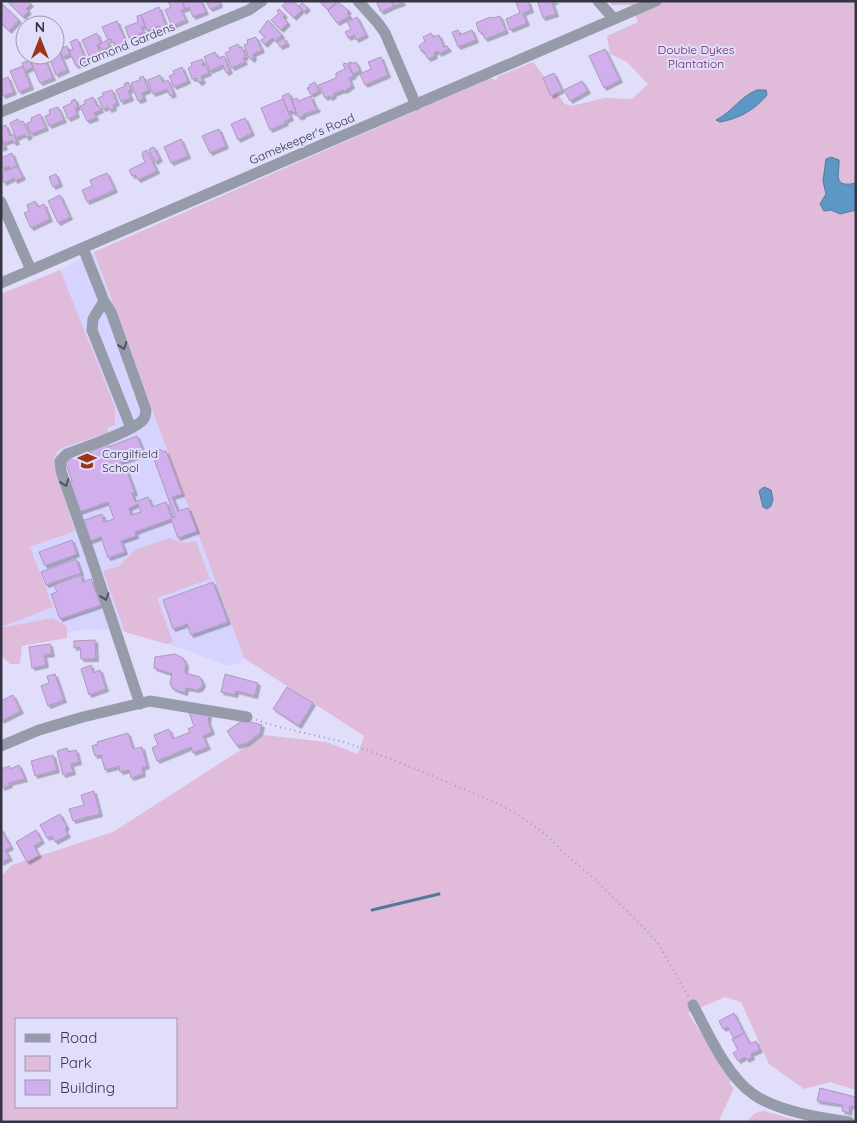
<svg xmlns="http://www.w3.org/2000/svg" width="857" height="1123" font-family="Quicksand,sans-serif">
<defs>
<filter id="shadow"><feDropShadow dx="2.5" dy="2.5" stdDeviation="0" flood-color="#0004"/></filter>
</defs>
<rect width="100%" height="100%" fill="#e0defb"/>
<path fill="#d6d4fe" d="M94,252L244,658L239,663L227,666L184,649L122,631L102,629H86L35,639L1,642V294L60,270Z"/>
<path fill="#e0bbda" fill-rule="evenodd" d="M609,1H856V1090L830,1082L804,1089L769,1064L741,1002L725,997L688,1013L732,1081L729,1083L734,1088L718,1122H1V876L12,865L113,832L264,735L326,742L358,754L364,736L244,658L94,252L490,78L496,80L499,76L533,62L565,104L571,106L605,98L632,99L648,84L627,62L610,54L607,36L638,22L632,5H612ZM16,1019H176V1107H16Z
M60,270L115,407V425L107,428L109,433L64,447C55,451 53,458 55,468L75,531L30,547L53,607L1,627V294Z
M169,538L185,543L196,541L210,579L157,598L173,642L167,644L125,632L103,571L119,566L135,550Z
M52,618L67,626V638L22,646L20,664H10L1,655V628Z
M764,1111L803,1122H749V1119L755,1113Z"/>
<path fill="#5d97c6" stroke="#51799e" d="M757,90H766L767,95C755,110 738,119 720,122L716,120C732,112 741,96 757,90Z
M831,157L839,160C840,172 831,189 856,183V210L840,214L831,210L824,211L820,204L826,194L823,181L826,159Z
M764,487L771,490L773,499L771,506L767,509L763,507L759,491Z"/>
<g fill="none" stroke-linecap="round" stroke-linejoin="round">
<path stroke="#51799e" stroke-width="3" d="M372,910L439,894"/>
</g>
<path fill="#d1afed" stroke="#ab9ab9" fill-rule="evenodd" filter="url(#shadow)" d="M7,1H28L31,4L26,9L29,11L23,17Z
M168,1H182L185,9L181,10L186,20L172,26L165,10L171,7Z
M182,1H201L206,12L193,17L189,7L185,9Z
M206,1H219L220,5L210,9Z
M287,1H293L302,10L294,18L282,6Z
M319,1H337L328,10Z
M376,1H391L394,6L381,12Z
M391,1H402L403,3L394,6Z
M519,1H528L531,10L523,13L527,23L510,30L506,19L520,13L516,2Z
M539,1H556L552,3L556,14L543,18L538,3Z
M338,2L349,11L347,13L350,16L337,23L328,11Z
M1,3L19,20L9,31L1,23Z
M302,3L308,8L304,12L299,6Z
M159,7L167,28L161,30L159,26L147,31L141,15Z
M279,9L285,15L283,17L288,23L281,30L271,20L279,13L277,11Z
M141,15L145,26L141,27L144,32L139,34L140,38L137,39L138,40L131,43L125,27L138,22L137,16Z
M500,16L506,31L485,39L482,32H479L476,23L490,17L493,18Z
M357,17L366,35L356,40L354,35L348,38L345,32L351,29L347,22Z
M268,20L282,35L275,41L272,38L265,45L261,40L265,37L259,32Z
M117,21L127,45L117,49L114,42L112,43L111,39L108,40L102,27Z
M458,30L460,35L472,30L476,40L458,47L452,32Z
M97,33L101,43L97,45L101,55L91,60L82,40Z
M431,33L433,37L439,35L444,47L447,46L449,49L439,54L438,51L434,53L435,56L428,59L424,51L422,52L419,46L425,41L423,37Z
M256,37L262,50L253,54L254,58L252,60L248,56L244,45L248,43L247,40Z
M284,38L287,44L280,47L277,42Z
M77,39L87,62L76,66L69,51L73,49L70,42Z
M107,40L110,47L102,50L99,45Z
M238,44L240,48L242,47L246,57L243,58L245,62L232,68L225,53L230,51L229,48Z
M67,46L70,54L63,57L59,49Z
M58,49L67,70L56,75L48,55H55V51Z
M605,49L620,80L604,88L589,56Z
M215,52L218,58L224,56L230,71L226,73L223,65L210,71L204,57Z
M44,57L53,78L40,83L31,63Z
M381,57L388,75L365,85L360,74L371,69L368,62Z
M202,59L204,63L202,64L203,66L206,65L209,73L201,76L203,81L199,83L196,78L192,79L188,68L192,66L191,63Z
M30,60L33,67L25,71L22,63Z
M351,62V64L356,62L360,71L353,74L348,63Z
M346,63L354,76L349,78L352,86L348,88V89L344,91L343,90L333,94L334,96L330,98L329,96L325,98L319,85L336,78V73L345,69L343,64Z
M23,66L31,87L19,92L10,71Z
M182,67L188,81L174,87L169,76L174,74L173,71Z
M554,73L562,90L551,96L543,78Z
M160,75L163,82L168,80L174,94L170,96L167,89L153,94L148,80Z
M143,76L149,90L142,93L144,99L138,101L131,83L140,80L139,78Z
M8,77L14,92L3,96L1,92V80Z
M582,81L588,91L570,101L564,90Z
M128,82L131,90L128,91L131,98L121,102L116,90L125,86L124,84Z
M315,82L319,91L311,95L307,88L310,87L309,85Z
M112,90L117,103L113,105L114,108L109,110L108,107L103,109L98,98L103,96L102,93Z
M289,93L296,112L293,113L292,111L288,112L282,96Z
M311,96L315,107L318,108L317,110L304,114L302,117H298L292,100L297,98L298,101Z
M93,97L97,106L99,105L101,110L94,113L96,118L87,121L80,106L85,104L84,101Z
M75,99L78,107L75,109L77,115L68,119L63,107L72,103L71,101Z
M283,99L291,118L285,121L286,123L270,130L261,108Z
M58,107L64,120L49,126L45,116L50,114L49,110Z
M40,114L46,128L31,134L27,123L32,121L31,118Z
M245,118L252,133L238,140L231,124Z
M18,119L20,122L23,121L30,136L26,138L25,134L16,138L10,123Z
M6,125L10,136L14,134L17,142L14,143L12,140L4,143L1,137V127Z
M219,129L226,146L210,153L202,136Z
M1,139L5,147L1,149Z
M181,139L188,156L171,163L164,147Z
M154,147L160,159L155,162L149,149Z
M147,150L157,171L138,180L135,175L132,176L129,170L145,162L142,155L143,152Z
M12,153L17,166L10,169L9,166L1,169V158Z
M17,166L23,177L15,181L14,178L4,183L1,173Z
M107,173L115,190L87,202L82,190L92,186L90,180Z
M56,174L60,184L53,187L49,177Z
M60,195L70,217L58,223L48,201Z
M35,201L38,207L44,204L50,219L31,228L24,213L29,211L27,205Z
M137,436L144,454L121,462L123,467L125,466L135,493H132L135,502L148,497L152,507L166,502L172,518L175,517L154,459L157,457L156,453L160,449L164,452L166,451L182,494L172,497L178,511L188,508L197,531L178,538L171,519L135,532L136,536L121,541L125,552L108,558L101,537L87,542L79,522L102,514L104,522L114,519L108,502L79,512L68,482L72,481L65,460L90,451L91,453L93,452L92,450L108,444V447ZM138,504L141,512L131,515L129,508Z
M72,540L77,554L45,566L39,552Z
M76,559L81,573L46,585L41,572Z
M81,575L83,582L91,579L101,605L60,619L51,594L57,592L54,585Z
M213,582L228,622L191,635L187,624L173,629L163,600Z
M95,640L96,659H81L80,647L74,648V641Z
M50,644L52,654L44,655L46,665L32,668L29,647Z
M175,654L183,658L186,664L185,673L200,677L203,684L201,688L197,690L186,688L185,693L176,690L172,688L170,683L172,674L154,668L155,657Z
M91,665L93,673L100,670L106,689L89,695L81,669Z
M55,674L64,700L48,706L41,686L49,683L47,676Z
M225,674L258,683L255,696L236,691L235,695L221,692Z
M287,687L313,703L299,726L273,709Z
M13,695L21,711L1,721V701Z
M188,710L209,715L208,721L212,732L203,736L208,747L193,753L191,747L157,761L152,748L158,745L154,735L169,729L173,739L190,732L188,729L194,726Z
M243,720L262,725L260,733L247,743L237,746L227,731Z
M128,733L133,749L142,747L147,766L142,768L143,774L131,778L129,770L120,772L119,766L105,770L101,755L95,756L92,746L98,744L97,742Z
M67,748L68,752L76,750L79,762L71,764L73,772L63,775L57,751Z
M53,755L57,770L35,776L31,761Z
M19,765L25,779L9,783L10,785L2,788L1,769L10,766V769Z
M94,791L100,814L73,821L69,809L84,805L81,795Z
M60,814L67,827L65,829L68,835L55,842L52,836L47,838L40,825Z
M1,829L11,847L5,850L10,858L1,863Z
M36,830L42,841L34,846L39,855L27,862L16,842Z
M734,1013L744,1033L734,1039L728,1027L723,1029L719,1021Z
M744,1033L750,1044L756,1041L760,1050L751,1054L752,1057L747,1060L745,1057L738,1061L733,1053L738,1050L732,1039Z
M820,1088L856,1097V1107L850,1106L849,1113L842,1111L843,1105L817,1101Z"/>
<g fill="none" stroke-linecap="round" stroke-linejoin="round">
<path stroke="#9f9eb5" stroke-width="2" stroke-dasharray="1 4" stroke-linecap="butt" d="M256,720L279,727L344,742L394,760L499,804L520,816L545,834L574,862L589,874L643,927L658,943L688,996
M392,901L394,909"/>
<path stroke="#959ba9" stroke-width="11" d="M358,1L378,23L385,33L416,105
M598,1L614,19
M1,112L249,10L262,1
M1,202L31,270
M83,248L104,301L111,312L146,410C146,414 145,418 142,421C129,433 85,447 67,454L60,461L61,471L89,551L140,704
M1,283L656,1
M104,301L93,319L92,330L131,428
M1,746L39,730L83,717L150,701L247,717
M693,1005C708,1033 727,1076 753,1094C776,1111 821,1118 849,1122"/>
</g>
<defs><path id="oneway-chevron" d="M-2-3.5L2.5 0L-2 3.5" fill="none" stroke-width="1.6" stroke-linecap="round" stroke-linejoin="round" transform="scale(1.25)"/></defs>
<g stroke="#515361">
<use href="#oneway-chevron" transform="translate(123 346) rotate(70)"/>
<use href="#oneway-chevron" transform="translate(65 483) rotate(70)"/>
<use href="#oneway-chevron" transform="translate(105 597) rotate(71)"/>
</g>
<defs>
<g id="school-bare" transform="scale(1.5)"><path d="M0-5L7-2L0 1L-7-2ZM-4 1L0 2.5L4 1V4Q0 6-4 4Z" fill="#9c3515" stroke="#e0defb" stroke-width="2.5" paint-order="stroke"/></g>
</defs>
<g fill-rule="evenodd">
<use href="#school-bare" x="87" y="461"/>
</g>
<g text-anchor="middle" stroke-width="4" stroke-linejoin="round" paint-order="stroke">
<g font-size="12" fill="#343442" stroke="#e0defb">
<text transform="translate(127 45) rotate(-22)" y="4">Cramond Gardens</text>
<text transform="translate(302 139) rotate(-23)" y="4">Gamekeeper's Road</text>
</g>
<g font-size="12" fill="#6a2864" stroke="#e0defb">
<text x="696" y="54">Double Dykes<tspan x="696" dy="14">Plantation</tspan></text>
</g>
<g font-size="12" fill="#343442" stroke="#e0defb" text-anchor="start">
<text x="102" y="458">Cargilfield<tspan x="102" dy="14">School</tspan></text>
</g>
</g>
<rect width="857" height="1123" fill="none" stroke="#343442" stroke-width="5"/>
<rect x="15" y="1018" width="162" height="90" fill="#e0defb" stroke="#9b9ab1"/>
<rect x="25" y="1034" width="25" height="8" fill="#959ba9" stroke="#9b9ab1"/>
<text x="60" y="1043" font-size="15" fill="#343442">Road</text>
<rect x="25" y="1056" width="25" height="15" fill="#e0bbda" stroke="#9b9ab1"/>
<text x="60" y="1068" font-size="15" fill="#343442">Park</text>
<rect x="25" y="1080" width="25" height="15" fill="#d1afed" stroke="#9b9ab1"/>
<text x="60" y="1093" font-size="15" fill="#343442">Building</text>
<g transform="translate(40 40)"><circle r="24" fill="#e0defb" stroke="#9b9ab1"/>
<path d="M0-4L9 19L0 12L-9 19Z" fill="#9c3515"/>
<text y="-8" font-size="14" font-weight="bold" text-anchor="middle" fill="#343442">N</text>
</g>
</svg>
